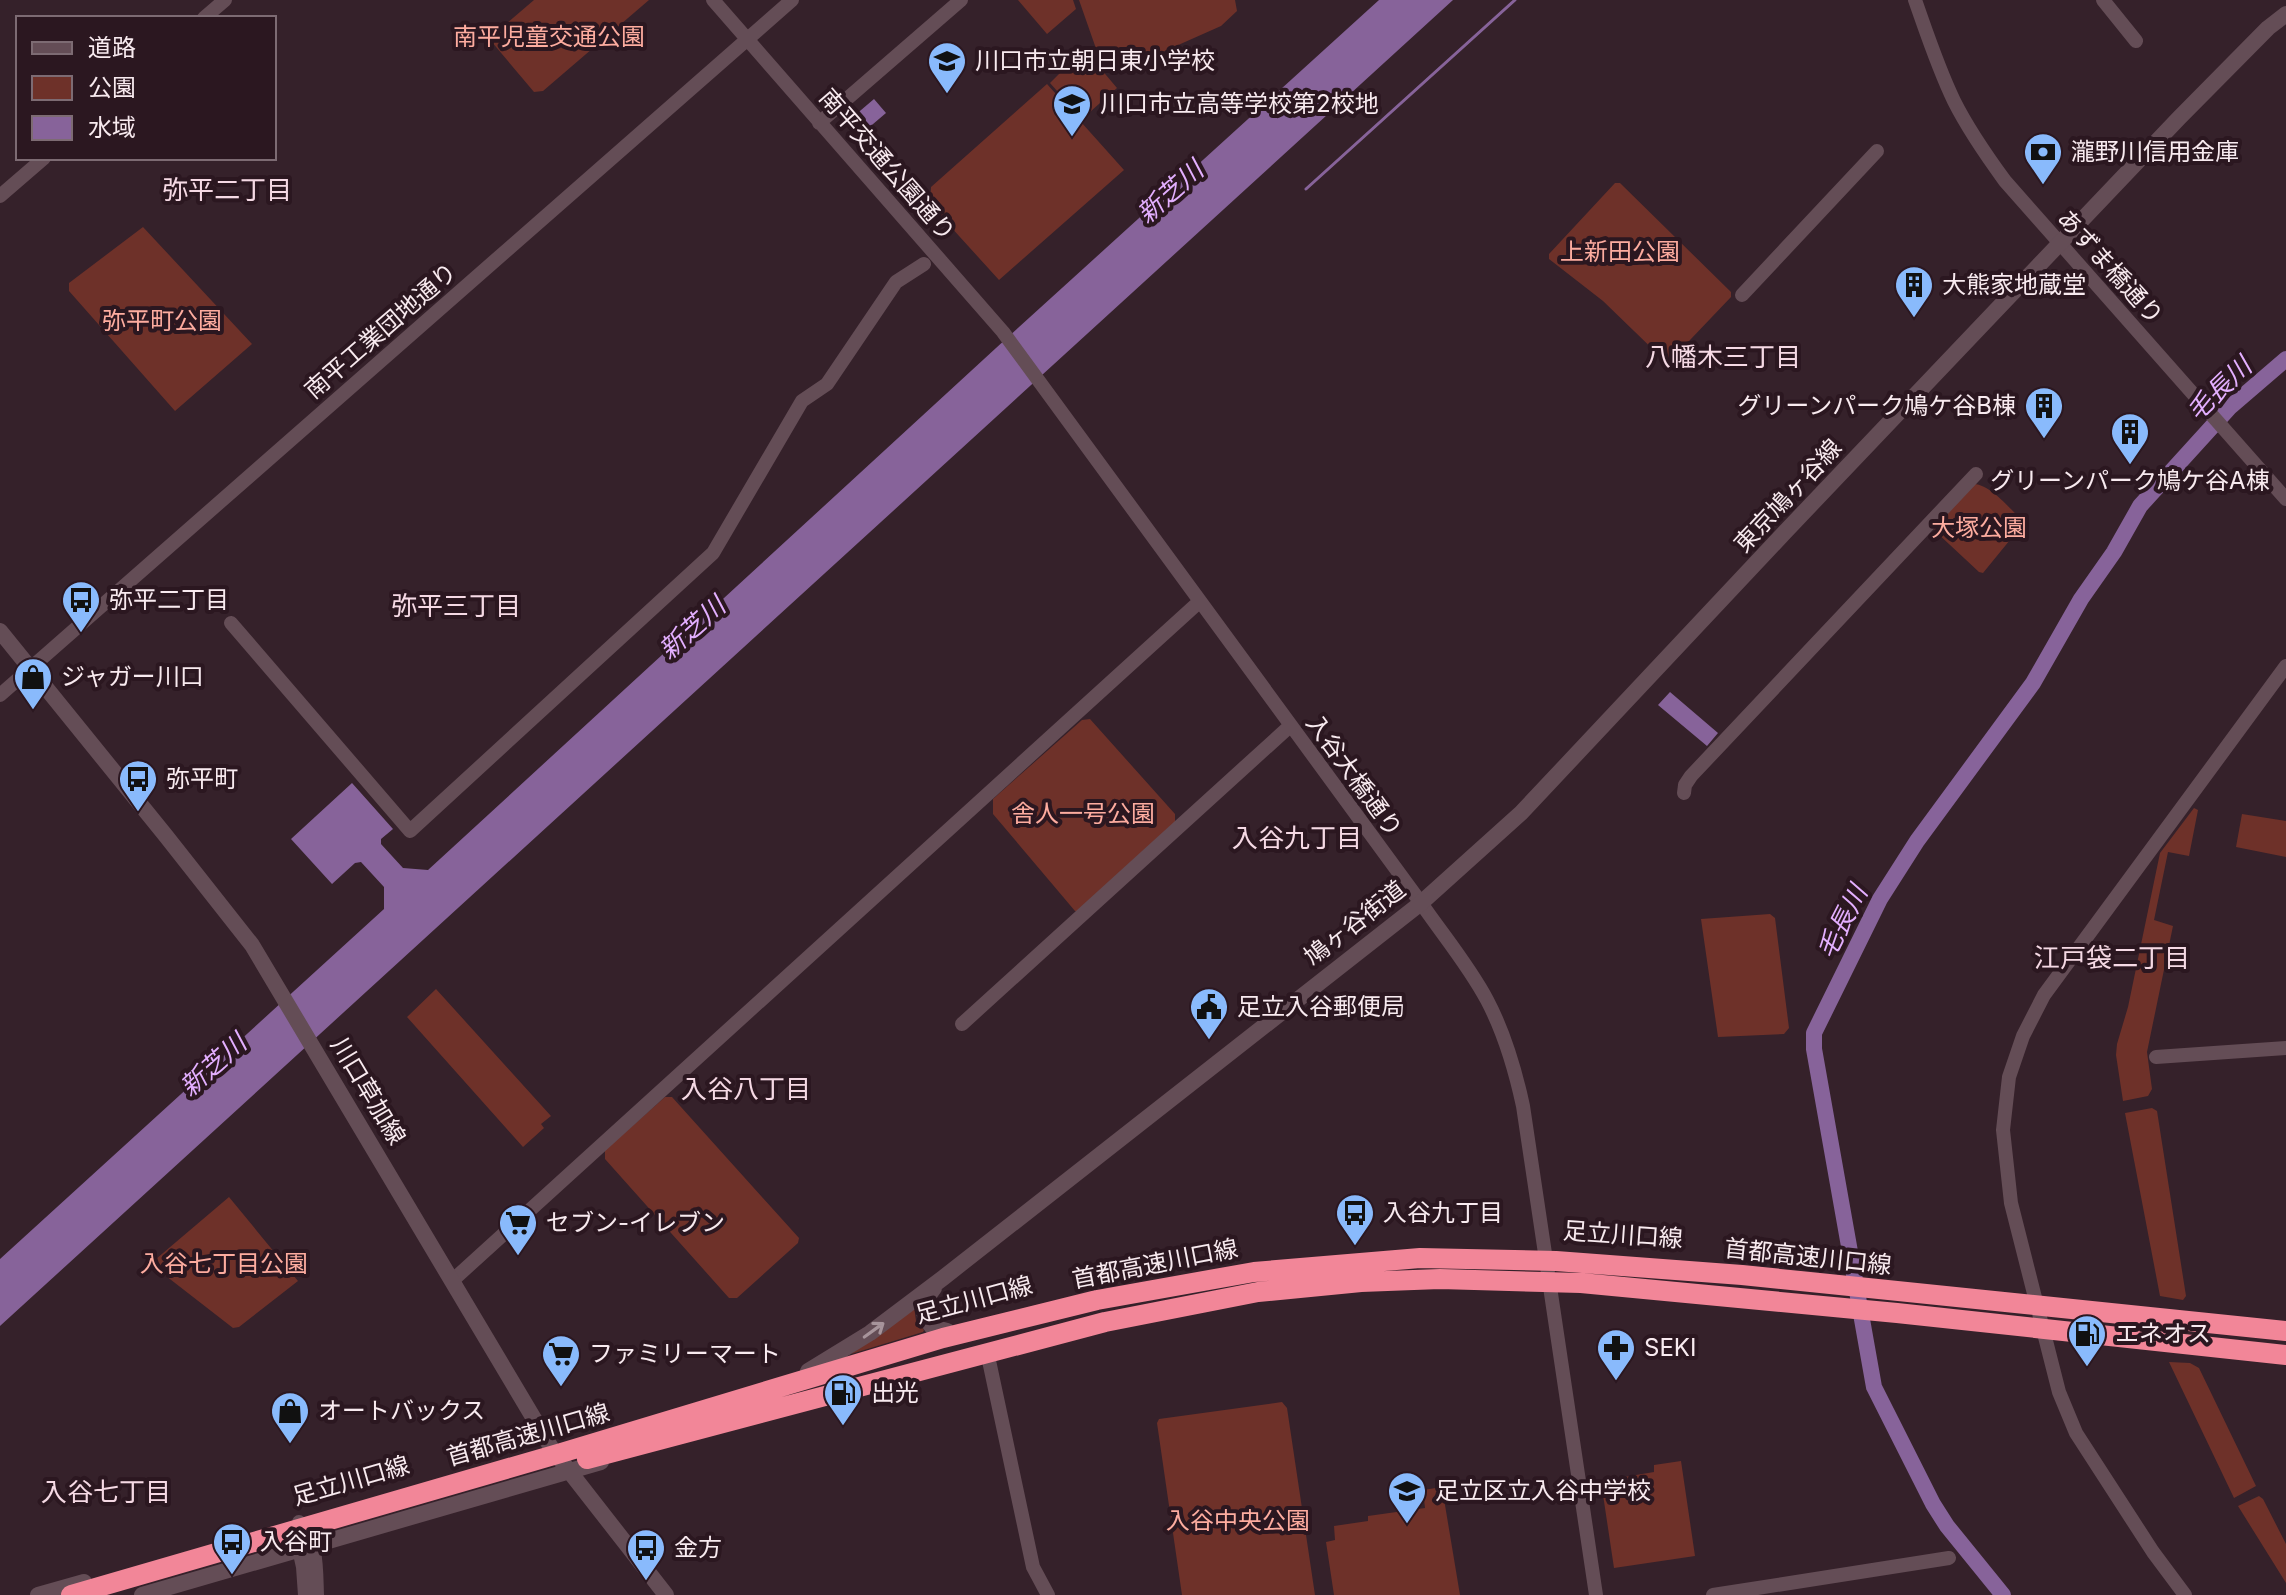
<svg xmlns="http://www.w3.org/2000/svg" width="2286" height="1595" font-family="Inter,'Noto Sans JP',sans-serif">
<rect width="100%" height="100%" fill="#35212a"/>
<path fill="#6e3129" d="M534,0H649L543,91L534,92L491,41L492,36Z
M1018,0H1073L1076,9L1047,34Z
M1079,0H1235L1237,11L1221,26L1122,70L1114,71L1100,60Z
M1084,49L1117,88L1082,119L1050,83Z
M1047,84L1124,170L999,280L930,204L931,187Z
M1615,183H1620L1731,292V297L1670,361H1665L1603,301L1549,259V254Z
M143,227L252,344L175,411L69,291V283Z
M1974,484C1991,485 2009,508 2022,520L2023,524L1983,573L1979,572L1935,531L1934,527Z
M1090,719L1175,814V824L1079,911H1075L993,814V799L1082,720Z
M2194,808L2198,810L2189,856L2168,852L2154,920L2173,926L2147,1052L2152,1089L2148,1096L2123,1101L2116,1055L2117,1044L2128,1007L2160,853Z
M2242,814L2286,821V857L2236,847Z
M1770,914L1775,918L1789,1028L1784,1034L1718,1037L1701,919Z
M436,989L551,1116L541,1124L544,1128L523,1147L407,1017Z
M665,1097H672L799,1238L798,1243L737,1298H729L605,1159V1150Z
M2152,1108L2157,1111L2186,1296L2183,1300L2160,1296L2125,1113Z
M229,1197L298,1281L239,1327L233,1328L157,1269L156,1259Z
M914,1306L916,1321L924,1330L923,1332L851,1354Z
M2169,1362L2190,1363L2199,1368L2256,1486L2234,1498Z
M1282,1402L1287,1408L1315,1595H1182L1157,1423L1159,1419Z
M1681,1461L1695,1556L1614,1568L1602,1488L1613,1487L1612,1479L1654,1472V1465Z
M1442,1487L1460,1595H1334L1326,1542L1335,1540L1334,1526L1368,1521V1516L1425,1508L1423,1490Z
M2259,1496L2263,1499L2286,1544V1583L2238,1506Z"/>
<path fill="#87639a" d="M1379,0H1453L0,1326V1259L384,909V887L361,862L355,863L332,884L291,839L352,783L393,829L381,839V844L403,868L428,870L996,348Z
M874,99L886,113L859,136L847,122Z
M1670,692L1718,733L1707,746L1658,705Z"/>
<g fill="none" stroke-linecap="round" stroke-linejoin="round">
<path stroke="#87639a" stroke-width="3" d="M1306,189L1515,0"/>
<path stroke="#87639a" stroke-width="16" d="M2003,1595L1947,1526L1933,1504L1874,1387L1814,1049V1033L1880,899L1917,841L2033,683L2081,599L2114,552L2140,506L2229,408L2286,359"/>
<path stroke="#644d56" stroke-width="14" d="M713,0L1003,332L1421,903C1443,935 1469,966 1487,1000C1505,1034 1515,1069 1523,1106L1596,1595
M1915,0C1927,34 1938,68 1954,101C1968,129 1986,155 2005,181L2286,499
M2103,0L2136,41
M204,18L225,0
M819,123L961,0
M0,196L44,158
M1742,295L1877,151
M231,623L410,831L713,553L802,401L827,384L896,282L924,264
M0,695L792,0
M1684,793L1685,785L1691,776L1976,474
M962,1024L1290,726
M2156,1057L2286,1048
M453,1280L1199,602
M988,1356L1033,1567L1048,1595
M299,1522C318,1540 316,1571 317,1595
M297,1540L303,1567L305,1595
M1713,1595L1949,1558
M2185,1595L2153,1552L2076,1433L2059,1392L2011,1203L2003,1130L2009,1077L2023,1036L2044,995L2286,666"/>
<path stroke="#644d56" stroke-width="16" d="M0,631L166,836L252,945L552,1449L666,1595
M934,1288C923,1302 919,1312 932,1327L947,1331
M808,1371L870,1333L943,1278L1421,903L1521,813L1785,532L2179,118L2268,28L2286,14
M38,1595L84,1582
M142,1595L601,1462"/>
<path stroke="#f28698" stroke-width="20" d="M587,1459L1105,1322L1258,1292L1361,1282L1440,1279L1581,1283L1897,1313L2286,1355
M71,1595L561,1453L943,1338L1097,1300L1254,1272L1420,1258L1556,1261L1742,1275L2286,1331"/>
</g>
<defs><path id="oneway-shaft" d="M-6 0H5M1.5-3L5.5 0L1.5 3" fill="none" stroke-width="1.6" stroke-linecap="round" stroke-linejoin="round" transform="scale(2)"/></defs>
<use stroke="#a7949b" href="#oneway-shaft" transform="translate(874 1330) rotate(-36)"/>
<defs>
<g id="school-pin" transform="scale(2)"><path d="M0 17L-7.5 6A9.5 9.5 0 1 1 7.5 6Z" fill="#89bafc" stroke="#2b1720"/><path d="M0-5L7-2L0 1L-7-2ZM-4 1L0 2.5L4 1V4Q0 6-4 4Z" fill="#111"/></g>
<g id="bank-pin" transform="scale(2)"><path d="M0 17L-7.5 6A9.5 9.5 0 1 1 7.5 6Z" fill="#89bafc" stroke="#2b1720"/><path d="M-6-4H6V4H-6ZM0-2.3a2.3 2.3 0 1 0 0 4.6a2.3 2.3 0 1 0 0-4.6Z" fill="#111"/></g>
<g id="building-pin" transform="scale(2)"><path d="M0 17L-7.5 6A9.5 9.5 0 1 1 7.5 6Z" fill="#89bafc" stroke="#2b1720"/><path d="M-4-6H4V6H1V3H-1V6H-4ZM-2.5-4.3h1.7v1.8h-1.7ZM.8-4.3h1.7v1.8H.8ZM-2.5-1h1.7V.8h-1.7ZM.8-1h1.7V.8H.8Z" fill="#111"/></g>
<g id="bus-pin" transform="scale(2)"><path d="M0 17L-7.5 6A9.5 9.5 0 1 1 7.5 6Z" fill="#89bafc" stroke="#2b1720"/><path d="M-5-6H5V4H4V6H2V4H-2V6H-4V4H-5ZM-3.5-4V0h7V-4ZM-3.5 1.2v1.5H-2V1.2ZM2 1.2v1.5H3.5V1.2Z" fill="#111"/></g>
<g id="shop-pin" transform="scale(2)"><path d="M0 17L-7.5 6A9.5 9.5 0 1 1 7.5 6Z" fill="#89bafc" stroke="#2b1720"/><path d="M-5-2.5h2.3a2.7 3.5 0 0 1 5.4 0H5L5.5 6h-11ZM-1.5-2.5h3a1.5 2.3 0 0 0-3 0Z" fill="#111"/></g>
<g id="civic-pin" transform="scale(2)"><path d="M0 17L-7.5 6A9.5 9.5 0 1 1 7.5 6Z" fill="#89bafc" stroke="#2b1720"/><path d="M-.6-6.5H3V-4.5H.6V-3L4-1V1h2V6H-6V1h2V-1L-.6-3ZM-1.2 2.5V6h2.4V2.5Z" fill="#111"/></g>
<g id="supermarket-pin" transform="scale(2)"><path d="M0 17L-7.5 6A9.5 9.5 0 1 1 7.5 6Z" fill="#89bafc" stroke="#2b1720"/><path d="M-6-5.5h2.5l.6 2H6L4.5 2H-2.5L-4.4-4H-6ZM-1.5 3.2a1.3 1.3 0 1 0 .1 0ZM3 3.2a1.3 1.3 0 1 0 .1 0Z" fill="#111"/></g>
<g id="fuel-pin" transform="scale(2)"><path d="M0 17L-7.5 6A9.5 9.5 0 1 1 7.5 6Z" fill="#89bafc" stroke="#2b1720"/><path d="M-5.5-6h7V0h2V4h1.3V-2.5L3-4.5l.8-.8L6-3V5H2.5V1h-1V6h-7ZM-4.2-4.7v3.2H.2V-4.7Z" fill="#111"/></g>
<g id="pharmacy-pin" transform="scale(2)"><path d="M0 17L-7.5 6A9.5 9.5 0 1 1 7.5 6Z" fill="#89bafc" stroke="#2b1720"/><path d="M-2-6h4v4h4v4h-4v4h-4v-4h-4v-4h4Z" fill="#111"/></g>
</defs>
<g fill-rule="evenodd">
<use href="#school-pin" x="947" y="61"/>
<use href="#school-pin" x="1072" y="104"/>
<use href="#bank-pin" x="2043" y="152"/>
<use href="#building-pin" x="1914" y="285"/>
<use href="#building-pin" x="2044" y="406"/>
<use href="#building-pin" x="2130" y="432"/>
<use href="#bus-pin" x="81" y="600"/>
<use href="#shop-pin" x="33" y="677"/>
<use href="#bus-pin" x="138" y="779"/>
<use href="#civic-pin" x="1209" y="1007"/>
<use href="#bus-pin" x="1355" y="1213"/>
<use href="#supermarket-pin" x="518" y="1223"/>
<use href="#fuel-pin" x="2087" y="1334"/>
<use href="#pharmacy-pin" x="1616" y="1348"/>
<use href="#supermarket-pin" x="561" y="1354"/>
<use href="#fuel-pin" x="843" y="1393"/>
<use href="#shop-pin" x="290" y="1411"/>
<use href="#school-pin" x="1407" y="1491"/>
<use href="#bus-pin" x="232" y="1542"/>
<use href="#bus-pin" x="646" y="1548"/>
</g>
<g text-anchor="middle" stroke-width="8" stroke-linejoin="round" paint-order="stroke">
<g font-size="24" fill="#fdac9f" stroke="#2b1720">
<text x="549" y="45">南平児童交通公園</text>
<text x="1620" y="260">上新田公園</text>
<text x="162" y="329">弥平町公園</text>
<text x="1979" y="536">大塚公園</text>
<text x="1083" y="822">舎人一号公園</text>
<text x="224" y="1272">入谷七丁目公園</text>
<text x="1238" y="1529">入谷中央公園</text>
</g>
<g font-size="24" fill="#f8eaef" stroke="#2b1720" text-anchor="start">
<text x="975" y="69">川口市立朝日東小学校</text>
<text x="1100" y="112">川口市立高等学校第2校地</text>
<text x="2071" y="160">瀧野川信用金庫</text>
<text x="1942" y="293">大熊家地蔵堂</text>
<text x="2016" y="414" text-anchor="end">グリーンパーク鳩ケ谷B棟</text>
<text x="2130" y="489" text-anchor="middle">グリーンパーク鳩ケ谷A棟</text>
<text x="109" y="608">弥平二丁目</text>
<text x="61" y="685">ジャガー川口</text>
<text x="166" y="787">弥平町</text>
<text x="1237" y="1015">足立入谷郵便局</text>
<text x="1383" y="1221">入谷九丁目</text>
<text x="546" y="1231">セブン-イレブン</text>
<text x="2115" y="1342">エネオス</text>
<text x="1644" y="1356">SEKI</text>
<text x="589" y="1362">ファミリーマート</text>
<text x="871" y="1401">出光</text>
<text x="318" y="1419">オートバックス</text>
<text x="1435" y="1499">足立区立入谷中学校</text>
<text x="260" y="1550">入谷町</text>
<text x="674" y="1556">金方</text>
</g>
<g font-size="24" fill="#f8eaef" stroke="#2b1720">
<text transform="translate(887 165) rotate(49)" y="8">南平交通公園通り</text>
<text transform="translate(2110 267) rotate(48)" y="8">あずま橋通り</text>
<text transform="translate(381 331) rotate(-41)" y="8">南平工業団地通り</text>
<text transform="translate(1788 496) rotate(-47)" y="8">東京鳩ヶ谷線</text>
<text transform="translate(1354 776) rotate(54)" y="8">入谷大橋通り</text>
<text transform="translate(1355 923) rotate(-38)" y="8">鳩ヶ谷街道</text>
<text transform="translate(368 1091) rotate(59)" y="8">川口草加線</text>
<text transform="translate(1623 1235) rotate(4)" y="8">足立川口線</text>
<text transform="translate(1808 1257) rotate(6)" y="8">首都高速川口線</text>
<text transform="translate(1155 1264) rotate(-11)" y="8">首都高速川口線</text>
<text transform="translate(974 1300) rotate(-15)" y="8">足立川口線</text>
<text transform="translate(528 1435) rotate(-16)" y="8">首都高速川口線</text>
<text transform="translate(351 1481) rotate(-16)" y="8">足立川口線</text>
</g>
<g font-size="26" fill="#f5d9e4" stroke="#2b1720">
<text x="227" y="199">弥平二丁目</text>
<text x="1723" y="366">八幡木三丁目</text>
<text x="456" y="615">弥平三丁目</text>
<text x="1297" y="847">入谷九丁目</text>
<text x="2112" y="967">江戸袋二丁目</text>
<text x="746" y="1098">入谷八丁目</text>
<text x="106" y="1501">入谷七丁目</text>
</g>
<g font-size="26" font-style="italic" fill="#e3afff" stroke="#2b1720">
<text transform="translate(1170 192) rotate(-42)" y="9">新芝川</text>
<text transform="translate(2219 389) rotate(-44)" y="9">毛長川</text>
<text transform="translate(692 628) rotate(-42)" y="9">新芝川</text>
<text transform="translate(1842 922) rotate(-63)" y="9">毛長川</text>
<text transform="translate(213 1065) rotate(-42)" y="9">新芝川</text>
</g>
</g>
<rect x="16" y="16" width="260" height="144" fill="#2b1720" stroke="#7d6b73" stroke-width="2"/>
<rect x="32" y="42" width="40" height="12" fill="#644d56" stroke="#7d6b73" stroke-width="2"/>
<text x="88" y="56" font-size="24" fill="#f8eaef">道路</text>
<rect x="32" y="76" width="40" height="24" fill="#6e3129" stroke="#7d6b73" stroke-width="2"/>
<text x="88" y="96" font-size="24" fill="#f8eaef">公園</text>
<rect x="32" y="116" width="40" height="24" fill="#87639a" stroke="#7d6b73" stroke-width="2"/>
<text x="88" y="136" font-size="24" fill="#f8eaef">水域</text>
</svg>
